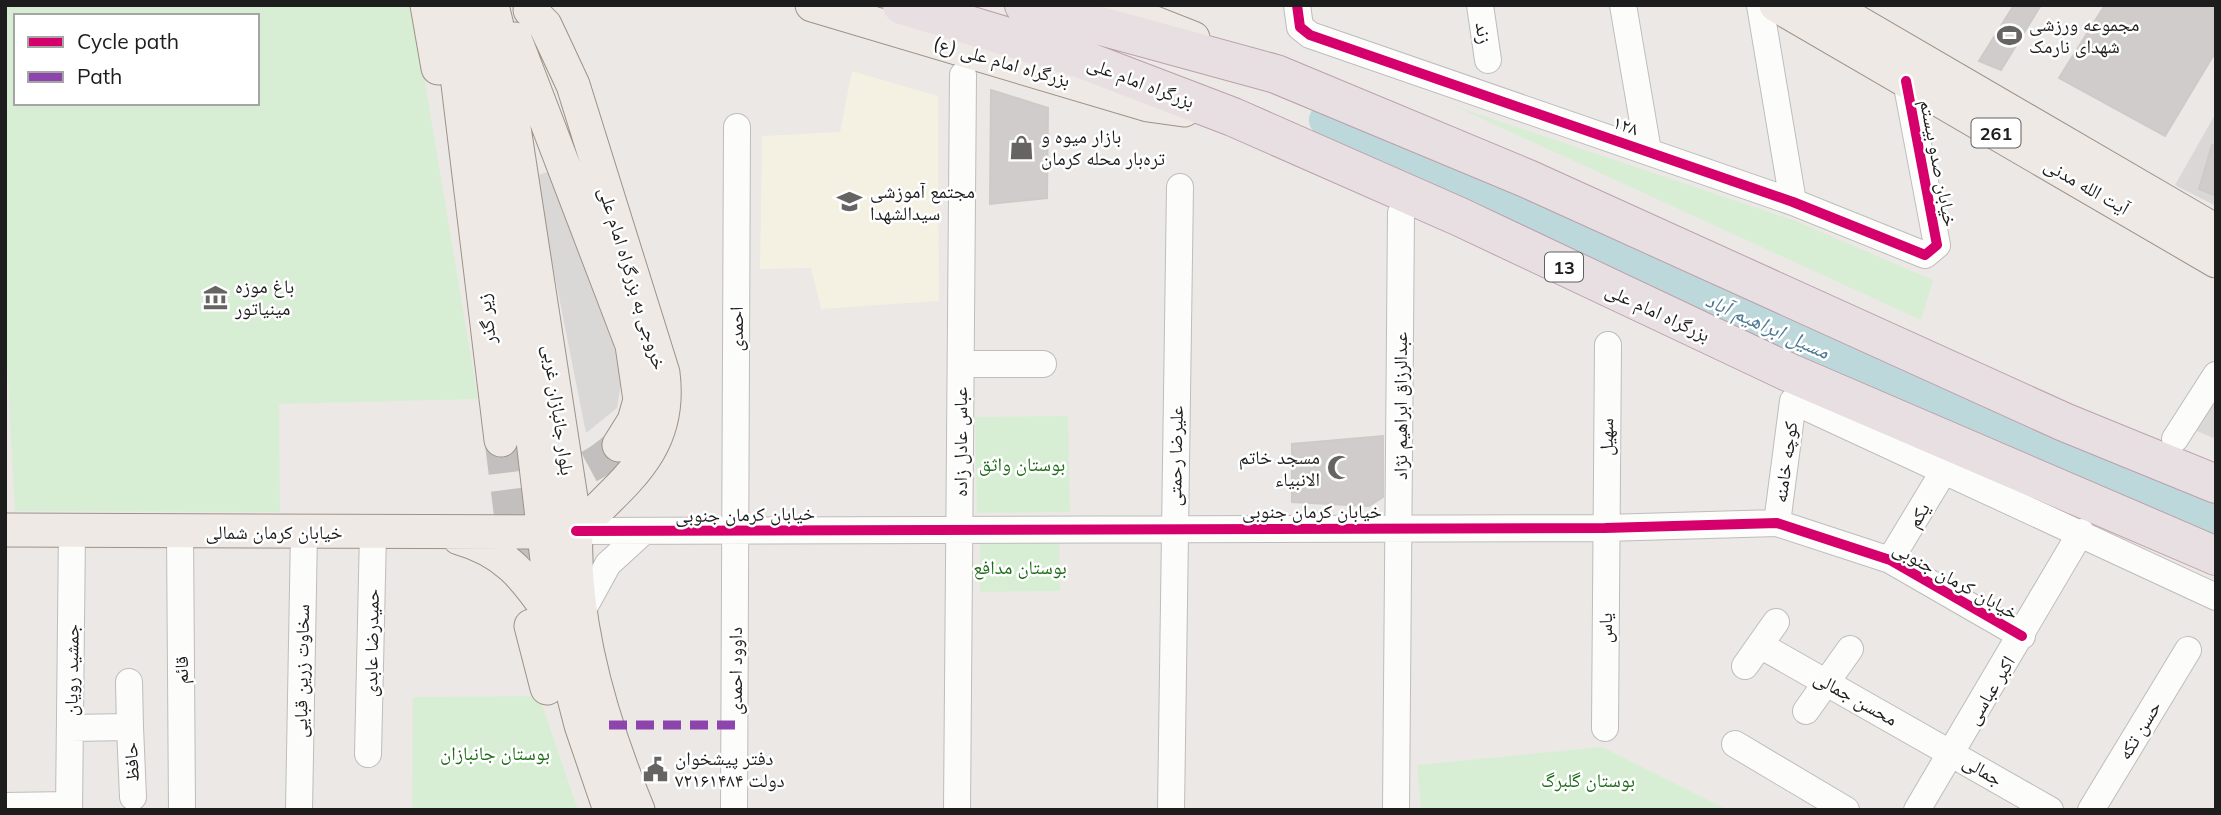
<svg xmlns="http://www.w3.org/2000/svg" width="2221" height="815" font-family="Mulish,'Noto Naskh Arabic',sans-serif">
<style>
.residential{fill:#dad8d7}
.education{fill:#f4f0e2}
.religious{fill:#d9d8d7}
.park{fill:#d8eed4;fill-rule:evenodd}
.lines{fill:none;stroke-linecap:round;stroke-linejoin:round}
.river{stroke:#bdd8da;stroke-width:32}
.building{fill:#d0cccb;stroke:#cecac7;stroke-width:2}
.major-tunnel{stroke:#c2bfbe;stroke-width:33;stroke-dasharray:33 17;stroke-linecap:butt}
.minor-casing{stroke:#bebdbc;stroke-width:28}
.major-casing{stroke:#9e9286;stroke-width:35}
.highway-casing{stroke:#bca0ac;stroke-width:40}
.minor{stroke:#fcfcfb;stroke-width:26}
.major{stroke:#eee9e5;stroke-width:33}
.highway{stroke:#e8dfe2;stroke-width:38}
.quiet{stroke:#8e44ad;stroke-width:9;stroke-dasharray:18 9;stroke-linecap:butt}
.cycleway-casing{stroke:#fff;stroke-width:15}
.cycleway{stroke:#d6006c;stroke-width:10}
.labels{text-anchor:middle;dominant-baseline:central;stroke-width:5;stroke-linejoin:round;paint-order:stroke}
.shield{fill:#fff;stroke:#616161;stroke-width:2}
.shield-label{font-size:18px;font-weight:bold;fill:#1d1d1d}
.poi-label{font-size:19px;fill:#1d1d1d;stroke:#fff;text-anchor:start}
.street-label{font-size:19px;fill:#1d1d1d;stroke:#fff}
.park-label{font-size:19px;fill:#1d6d18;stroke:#fff}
.water-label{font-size:21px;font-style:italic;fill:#4e7992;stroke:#fff}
</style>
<rect width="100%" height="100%" fill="#ebe8e6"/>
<path class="residential" d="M2216,113V206L2175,185Z
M2216,399V439L2197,431Z"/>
<path class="education" d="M852,71L938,96L939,301L821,309L811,268L760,269L762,136L840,132Z"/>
<path class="religious" d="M548,172L617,355L621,383L617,408L586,433L535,176Z"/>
<path class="park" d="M5,5H412L478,399L279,404L280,512L15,511L5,328ZM16,16H257V103H16Z
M1454,106L1793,220L1933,280L1921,320Z
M1068,416L1070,512L977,513L975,417Z
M1059,542L1060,591L980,592V543Z
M539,696L578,810H412L413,697Z
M1602,747L1728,810H1421L1417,765Z"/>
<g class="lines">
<path class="river" d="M1325,120L1790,336L2216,520"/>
</g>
<path class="building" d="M2014,5H2041L2001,70L1979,61Z
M2105,5H2216V51L2165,136L2059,78Z
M991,90L1048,108L1047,198L990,204Z
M2212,145L2216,146V196L2199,189Z
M1383,436V497L1369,506L1292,502V444Z"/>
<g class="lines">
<path class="major-tunnel" d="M501,440L516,559
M541,472C568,485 600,462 619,445"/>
<defs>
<path id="minor" d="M1297,5L1300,27L1310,35L1793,202L1925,255L1937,245L1906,81
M1480,5L1488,60
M1623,5L1648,151
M1760,5L1793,202
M961,364H1043
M2175,439L2216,375
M1777,523L1793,401L2216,597
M180,531L182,810
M576,531L1605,528L1777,523L1890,560L2022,636
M1890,560L1945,469
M580,615L608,564L642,533
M1760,645L2050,810
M1745,666L1776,622
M1806,711L1850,649
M130,727L133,797
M70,728L130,727L129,682
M1605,728L1608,345
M1735,744L1846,810
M368,754L373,532
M5,806L69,805
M69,810L72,530
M299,810L304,532
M734,810L737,127
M957,810L963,75
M1171,810L1180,187
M1396,810L1401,213
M1917,810L2081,532
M2091,810L2188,650"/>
<path id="major" d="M427,5L438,68
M464,5L480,56L525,372L554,620L581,725L610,810
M492,5L501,43L576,531C572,625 602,723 638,810
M812,5L1148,105L1184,110
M1109,5L1193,38
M1776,5L2216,261
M1828,5L2216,231
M453,8L454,51L501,440
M530,10L545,25L573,85L663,373C673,450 624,481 576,531
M515,39L632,345L640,400L634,421L619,445
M5,530L563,532
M459,538C504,551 524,575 549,612
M531,626L547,688"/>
<path id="highway" d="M902,5L1081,59L1233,117L1460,217L1788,372L2216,556
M1024,5L1276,74L1528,179L2064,422L2216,484"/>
</defs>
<use href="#minor" class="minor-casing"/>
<use href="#major" class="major-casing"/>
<use href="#highway" class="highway-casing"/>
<use href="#minor" class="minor"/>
<use href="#major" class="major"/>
<use href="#highway" class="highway"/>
<path class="quiet" d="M609,725H735"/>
<defs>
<path id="cycleway" d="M1297,5L1300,27L1310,35L1793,202L1925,255L1937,245L1906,81
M576,531L1605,528L1777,523L1890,560L2022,636"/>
</defs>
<use href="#cycleway" class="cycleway-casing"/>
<use href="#cycleway" class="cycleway"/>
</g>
<defs>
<symbol id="stadium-bare" viewBox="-9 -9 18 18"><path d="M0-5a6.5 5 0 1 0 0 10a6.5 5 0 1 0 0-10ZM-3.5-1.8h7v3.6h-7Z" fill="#656463" stroke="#fff" stroke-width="2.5" paint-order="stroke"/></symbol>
<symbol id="shop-bare" viewBox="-9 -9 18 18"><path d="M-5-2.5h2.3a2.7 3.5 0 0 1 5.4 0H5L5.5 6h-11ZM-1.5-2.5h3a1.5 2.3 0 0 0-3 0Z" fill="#656463" stroke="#fff" stroke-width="2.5" paint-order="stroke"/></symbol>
<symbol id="school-bare" viewBox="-9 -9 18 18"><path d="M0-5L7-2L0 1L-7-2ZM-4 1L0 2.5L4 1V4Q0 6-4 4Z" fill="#656463" stroke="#fff" stroke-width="2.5" paint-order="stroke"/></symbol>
<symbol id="museum-bare" viewBox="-9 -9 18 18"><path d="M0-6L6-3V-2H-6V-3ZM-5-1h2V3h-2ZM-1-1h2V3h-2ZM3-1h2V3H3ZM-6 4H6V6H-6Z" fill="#656463" stroke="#fff" stroke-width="2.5" paint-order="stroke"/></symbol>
<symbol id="mosque-bare" viewBox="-9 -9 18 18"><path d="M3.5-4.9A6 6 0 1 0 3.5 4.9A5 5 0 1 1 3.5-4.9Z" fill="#656463" stroke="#fff" stroke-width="2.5" paint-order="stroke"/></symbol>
<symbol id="civic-bare" viewBox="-9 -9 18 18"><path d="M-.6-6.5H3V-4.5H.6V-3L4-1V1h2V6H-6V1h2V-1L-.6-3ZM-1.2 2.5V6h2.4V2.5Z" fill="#656463" stroke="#fff" stroke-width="2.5" paint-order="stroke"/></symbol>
</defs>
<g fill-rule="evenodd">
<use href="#stadium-bare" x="1992" y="18" width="35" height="35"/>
<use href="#shop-bare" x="1004" y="130" width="35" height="35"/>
<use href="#school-bare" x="832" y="184" width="35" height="35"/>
<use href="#museum-bare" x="198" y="280" width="35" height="35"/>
<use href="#mosque-bare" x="1322" y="450" width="35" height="35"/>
<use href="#civic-bare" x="638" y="752" width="35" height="35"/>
</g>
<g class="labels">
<g class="shield">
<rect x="1971.5" y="118.5" width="49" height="29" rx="5"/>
<rect x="1545" y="252.5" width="38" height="29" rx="5"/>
</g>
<g class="shield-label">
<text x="1996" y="133">261</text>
<text x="1564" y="267">13</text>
</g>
<g class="poi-label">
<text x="2029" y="24">مجموعه ورزشی<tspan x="2029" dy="22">شهدای نارمک</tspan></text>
<text x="1041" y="136">بازار میوه و<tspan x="1041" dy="22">تره‌بار محله کرمان</tspan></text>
<text x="870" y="191">مجتمع آموزشی<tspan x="870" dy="22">سیدالشهدا</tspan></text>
<text x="235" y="286">باغ موزه<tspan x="235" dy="22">مینیاتور</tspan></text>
<text x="1320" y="457" text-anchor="end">مسجد خاتم<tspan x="1320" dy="22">الانبیاء</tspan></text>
<text x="675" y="758">دفتر پیشخوان<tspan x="675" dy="22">دولت ۷۲۱۶۱۴۸۴</tspan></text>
</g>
<g class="street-label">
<text transform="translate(1484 33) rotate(82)">زند</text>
<text transform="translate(1002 61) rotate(16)">بزرگراه امام علی (ع)</text>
<text transform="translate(1141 82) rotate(21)">بزرگراه امام علی</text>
<text transform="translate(1626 125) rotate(19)">۱۲۸</text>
<text transform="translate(1939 163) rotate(79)">خیابان صدو بیستم</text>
<text transform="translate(2087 186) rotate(30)">آیت الله مدنی</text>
<text transform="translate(633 278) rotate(73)">خروجی به بزرگراه امام علی</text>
<text transform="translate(1658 312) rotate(25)">بزرگراه امام علی</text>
<text transform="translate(486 319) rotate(-97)">زیر گذر</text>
<text transform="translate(736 329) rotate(-90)">احمدی</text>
<text transform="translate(1400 406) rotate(-90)">عبدالرزاق ابراهیم نژاد</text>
<text transform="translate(559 410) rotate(82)">بلوار جانبازان غربی</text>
<text transform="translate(1606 437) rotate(-89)">سهیل</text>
<text transform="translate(960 442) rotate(-90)">عباس عادل زاده</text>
<text transform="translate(1175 456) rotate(-89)">علیرضا رحمتی</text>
<text transform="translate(1785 462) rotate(-82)">کوچه خامنه</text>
<text x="1312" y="511">خیابان کرمان جنوبی</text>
<text transform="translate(745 514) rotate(-1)">خیابان کرمان جنوبی</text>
<text transform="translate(1918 515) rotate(-59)">یکم</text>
<text x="274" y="532">خیابان کرمان شمالی</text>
<text transform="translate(1956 580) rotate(29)">خیابان کرمان جنوبی</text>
<text transform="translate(1605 628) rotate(-90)">یاس</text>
<text transform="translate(371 643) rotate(-89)">حمیدرضا عابدی</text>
<text transform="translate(71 670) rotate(-89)">جمشید رویان</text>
<text transform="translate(181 670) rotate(-90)">قائم</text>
<text transform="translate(301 671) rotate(-89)">سخاوت زرین قبایی</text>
<text transform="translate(735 671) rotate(-90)">داوود احمدی</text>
<text transform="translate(1990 690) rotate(-59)">اکبر عباسی</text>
<text transform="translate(1856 698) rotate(29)">محسن جمالی</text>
<text transform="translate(2139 730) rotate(-59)">حسن تکه</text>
<text transform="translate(131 762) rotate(-93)">حافظ</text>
<text transform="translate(1983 770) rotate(31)">جمالی</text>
</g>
<g class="park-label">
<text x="1022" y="464">بوستان واثق</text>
<text x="1020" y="567">بوستان مدافع</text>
<text x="495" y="753">بوستان جانبازان</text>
<text x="1588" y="780">بوستان گلبرگ</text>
</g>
<g class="water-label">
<text transform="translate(1768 325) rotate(24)">مسیل ابراهیم آباد</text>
</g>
</g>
<rect width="2221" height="815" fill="none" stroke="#1d1d1d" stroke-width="14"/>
<rect x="14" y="14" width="245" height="91" fill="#ffffff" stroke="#a5a5a5" stroke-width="2"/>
<rect x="28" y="37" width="35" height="10" fill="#d6006c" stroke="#a5a5a5" stroke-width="2"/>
<text x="77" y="49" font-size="21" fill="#1d1d1d">Cycle path</text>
<rect x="28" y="72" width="35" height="10" fill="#8e44ad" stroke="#a5a5a5" stroke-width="2"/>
<text x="77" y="84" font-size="21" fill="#1d1d1d">Path</text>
</svg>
